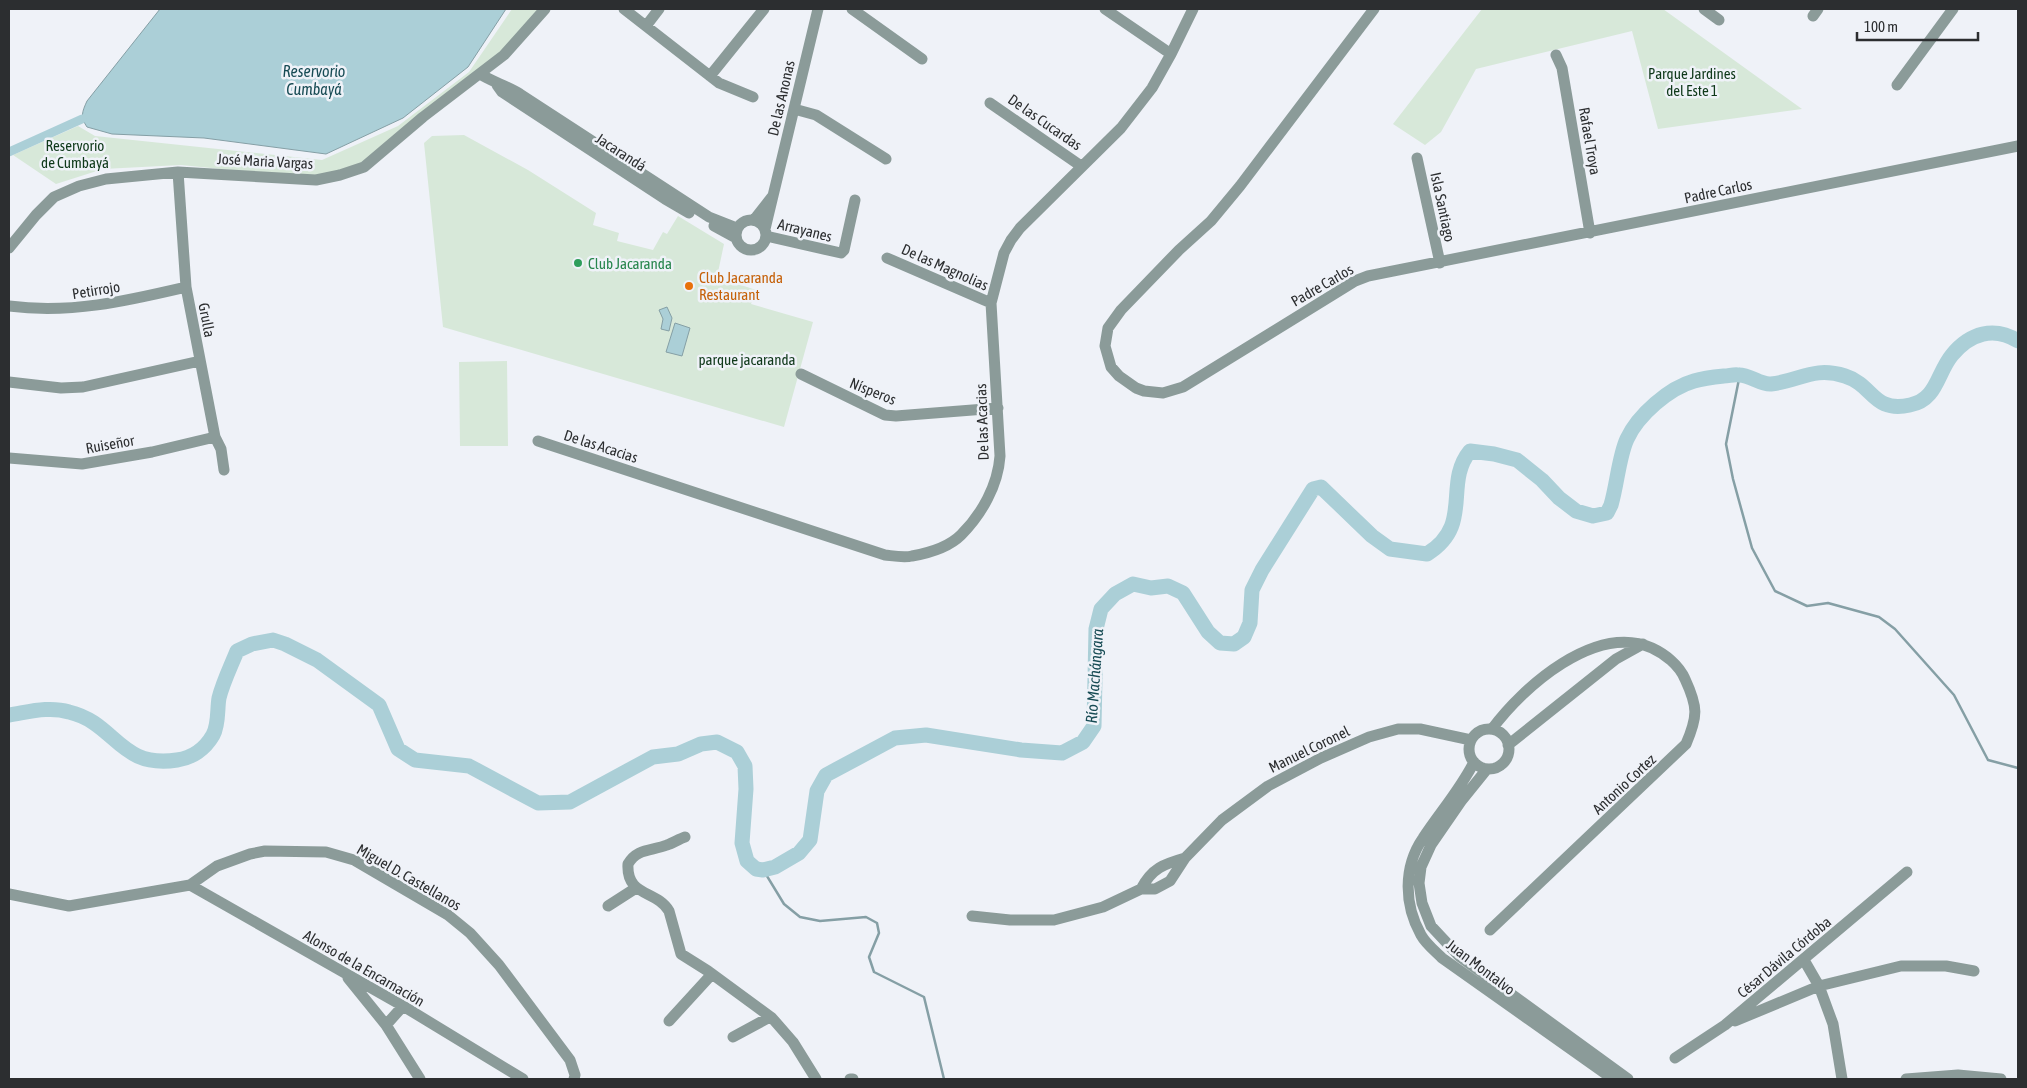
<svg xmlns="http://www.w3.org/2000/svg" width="2027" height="1088" font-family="'Asap Condensed',sans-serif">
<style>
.green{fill:#d7e8d9}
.water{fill:#abcfd7;stroke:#859fa5}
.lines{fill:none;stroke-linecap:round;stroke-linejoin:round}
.stream{stroke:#859fa5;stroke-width:2.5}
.canal{stroke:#abcfd7;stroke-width:9}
.river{stroke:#abcfd7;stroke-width:15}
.minor{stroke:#8b9b99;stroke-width:11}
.leisure-dot{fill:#2e9e5b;stroke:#eff2f8;stroke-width:2}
.food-dot{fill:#e8710a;stroke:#eff2f8;stroke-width:2}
.labels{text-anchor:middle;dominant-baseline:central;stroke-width:5;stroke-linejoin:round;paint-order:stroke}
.park-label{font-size:15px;fill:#0f391a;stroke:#eff2f8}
.street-label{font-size:15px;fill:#2c2e30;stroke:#eff2f8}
.leisure-label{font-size:15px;fill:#27864d;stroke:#eff2f8;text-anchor:start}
.food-label{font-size:15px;fill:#c56008;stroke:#eff2f8;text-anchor:start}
.water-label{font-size:16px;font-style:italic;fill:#174b54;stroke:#eff2f8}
</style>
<rect width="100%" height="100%" fill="#eff2f8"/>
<path class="green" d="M512,9H550L536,27L359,166L313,178L181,165L103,169L56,184L13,155L78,126L95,136L322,160L398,126L469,72Z
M1482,9H1663L1802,109L1658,129L1632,31L1476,69L1441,132L1425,145L1393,124Z
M464,135L528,170L596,213L593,225L619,233L617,241L653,250L663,232L667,234L678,216L724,244L717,277L756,290L751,304L813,322L784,427L443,327L424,143L432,136Z
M507,361L508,446H460L459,362Z"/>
<path class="water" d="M160,9H506L468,67L403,118L326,154L204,138L112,134L87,127C80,117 82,112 87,101Z
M667,307L672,318L669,331L661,329L663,319L659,310Z
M675,323L690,328L682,356L666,352Z"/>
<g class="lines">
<path class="stream" d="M1740,374L1726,444L1733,479L1752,548L1775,591L1807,606L1828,603L1879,617L1895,629L1954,695L1988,760L2018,768
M759,863L784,904L800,917L820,921L866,917L877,923L879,933L869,957L874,972L924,997L944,1079"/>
<path class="canal" d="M9,152L82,119"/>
<path class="river" d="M9,715C29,712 49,706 69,712C116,723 119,769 177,760C192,758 205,749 213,735C219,724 217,709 219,698C223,682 231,666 237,651L252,644L273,640L285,644L317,660L379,705L398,749L415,760L469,766L538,803L570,802L653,757L678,754L701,744L717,742L737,752L745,766L746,789L742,843L747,861L756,869L763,870L775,867L799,853L810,840L817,791L826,775L895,738L926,735L1021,750L1062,753L1083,742L1094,726L1096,629L1101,609L1115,594L1133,584L1151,588L1168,586L1183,593L1208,632L1220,643L1234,644L1244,637L1250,623L1252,590L1262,570L1313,489L1321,487L1372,536L1390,549L1427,554C1474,525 1443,484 1470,451L1494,454L1517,460L1542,480L1559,498L1576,511L1593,516L1607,513L1611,505C1617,485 1619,456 1627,439C1638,415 1669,388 1694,381C1704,378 1714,377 1724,376C1729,376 1734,374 1739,375C1750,375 1761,385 1771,384C1800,381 1813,366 1845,376C1874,385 1872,413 1910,405C1937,400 1937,373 1952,355C1970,333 1994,326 2018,341"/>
<path class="minor" d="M624,9L719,83L753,97
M852,9L922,59
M1105,9L1171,54
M1374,9L1240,186L1211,221L1179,250L1121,310L1108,328L1105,346L1111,367L1119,376L1136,388L1144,391L1163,393L1183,387L1334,294L1355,281L1368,276L2018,146
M1704,9L1719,20
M1813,16L1818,9
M646,26L659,9
M1556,55L1562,68L1590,233
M480,74C493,82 507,86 520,94L709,217L737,228
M710,76L764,9
M497,85L502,92L665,199L689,213
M1897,85L1953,9
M990,103L1081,166
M794,109L816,115L886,159
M1417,158L1440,263
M178,172L186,287L215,437L221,449L224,470
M736 235a15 15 0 1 1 30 0a15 15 0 1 1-30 0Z
M754,220L772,197
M714,226L736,238
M765,229L818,9
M766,236L841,253L844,250L855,200
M9,248L36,215L54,197L79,186L106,179L178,172L316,180L340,175L364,167L423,117L504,55L545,9
M887,258L991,303
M9,306C71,314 126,301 186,287
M801,374L885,415L896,416L998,408
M9,382L61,388L83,387L200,361
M538,441L885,555C894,556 904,558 912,556C929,553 949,547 961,535C982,514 998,485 1000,456L991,303L1004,253L1011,240L1020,228L1121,128L1152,88L1171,54L1193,9
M9,458L82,464L152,452L215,437
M1469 749a20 20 0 1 1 40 0a20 20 0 1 1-40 0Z
M1508,745L1616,659L1643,644
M1474,762C1460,790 1440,812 1423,838C1403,867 1404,905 1421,935C1426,944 1435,951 1442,958L1613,1079
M1487,769L1462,800L1431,845L1421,867L1419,883L1422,903L1431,926L1459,956L1628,1079
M685,837C679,839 673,843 667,845C652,851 637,848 628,864C626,897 657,890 669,911L681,954L708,971L772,1018L793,1042L816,1079
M190,885L403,1006L523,1079
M1141,889C1152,868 1164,864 1185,858
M9,894L69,906L190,885L217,866L250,854L265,851L326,852L354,860L448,915L470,933L499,965L570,1060L575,1075L574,1079
M608,906L636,888
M972,916L1010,920H1054L1103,907L1141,889H1155L1170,881L1185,858L1222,820L1268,786L1321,758L1369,737L1398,729H1420L1471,740
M1490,930L1686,744C1698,716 1698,707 1685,679C1679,665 1665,654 1652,648C1595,623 1523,687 1492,729
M1804,960L1819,986L1833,1024L1842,1079
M348,978L386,1025L420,1079
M669,1021L712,974
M1735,1021L1819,986L1901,966H1946L1974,971
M386,1025L403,1006
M733,1037L770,1017
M1675,1058L1725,1025L1907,872
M850,1079H853
M1906,1079L1958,1075L2001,1079"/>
</g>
<circle class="leisure-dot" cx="578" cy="263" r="5"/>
<circle class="food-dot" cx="689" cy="286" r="5"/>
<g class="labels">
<g class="park-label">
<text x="1692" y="73">Parque Jardines<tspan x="1692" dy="17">del Este 1</tspan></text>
<text x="75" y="145">Reservorio<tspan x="75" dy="17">de Cumbayá</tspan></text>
<text x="747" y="359">parque jacaranda</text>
</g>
<g class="street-label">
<text transform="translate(781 98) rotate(-77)">De las Anonas</text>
<text transform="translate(1045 122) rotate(35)">De las Cucardas</text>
<text transform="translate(1590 141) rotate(80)">Rafael Troya</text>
<text transform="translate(621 152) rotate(33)">Jacarandá</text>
<text transform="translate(265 161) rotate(3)">José Maria Vargas</text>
<text transform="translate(1718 191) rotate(-12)">Padre Carlos</text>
<text transform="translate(1443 207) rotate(78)">Isla Santiago</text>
<text transform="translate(805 230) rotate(14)">Arrayanes</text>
<text transform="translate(945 267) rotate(24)">De las Magnolias</text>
<text transform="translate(1322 285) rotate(-30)">Padre Carlos</text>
<text transform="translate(96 290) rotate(-9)">Petirrojo</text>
<text transform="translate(207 320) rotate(79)">Grulla</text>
<text transform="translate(873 391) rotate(22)">Nísperos</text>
<text transform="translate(982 422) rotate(-92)">De las Acacias</text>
<text transform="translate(110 444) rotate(-10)">Ruiseñor</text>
<text transform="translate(601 446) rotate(18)">De las Acacias</text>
<text transform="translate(1309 749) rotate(-26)">Manuel Coronel</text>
<text transform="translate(1624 784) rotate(-43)">Antonio Cortez</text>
<text transform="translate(409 877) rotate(30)">Miguel D. Castellanos</text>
<text transform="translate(1784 957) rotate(-40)">César Dávila Córdoba</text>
<text transform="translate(1481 967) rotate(37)">Juan Montalvo</text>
<text transform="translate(364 968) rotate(30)">Alonso de la Encarnación</text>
</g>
<g class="leisure-label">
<text x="588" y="263">Club Jacaranda</text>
</g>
<g class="food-label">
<text x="699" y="277">Club Jacaranda<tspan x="699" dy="17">Restaurant</tspan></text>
</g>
<g class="water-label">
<text x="314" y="71">Reservorio<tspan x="314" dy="18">Cumbayá</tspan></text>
<text transform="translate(1094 676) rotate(-86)">Río Machángara</text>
</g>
</g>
<rect width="2027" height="1088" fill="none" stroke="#2c2e30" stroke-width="20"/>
<path d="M1857 32v8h121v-8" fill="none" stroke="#2c2e30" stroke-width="2.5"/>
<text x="1864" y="32" font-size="15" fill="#2c2e30" stroke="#eff2f8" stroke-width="4" paint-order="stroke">100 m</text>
</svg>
